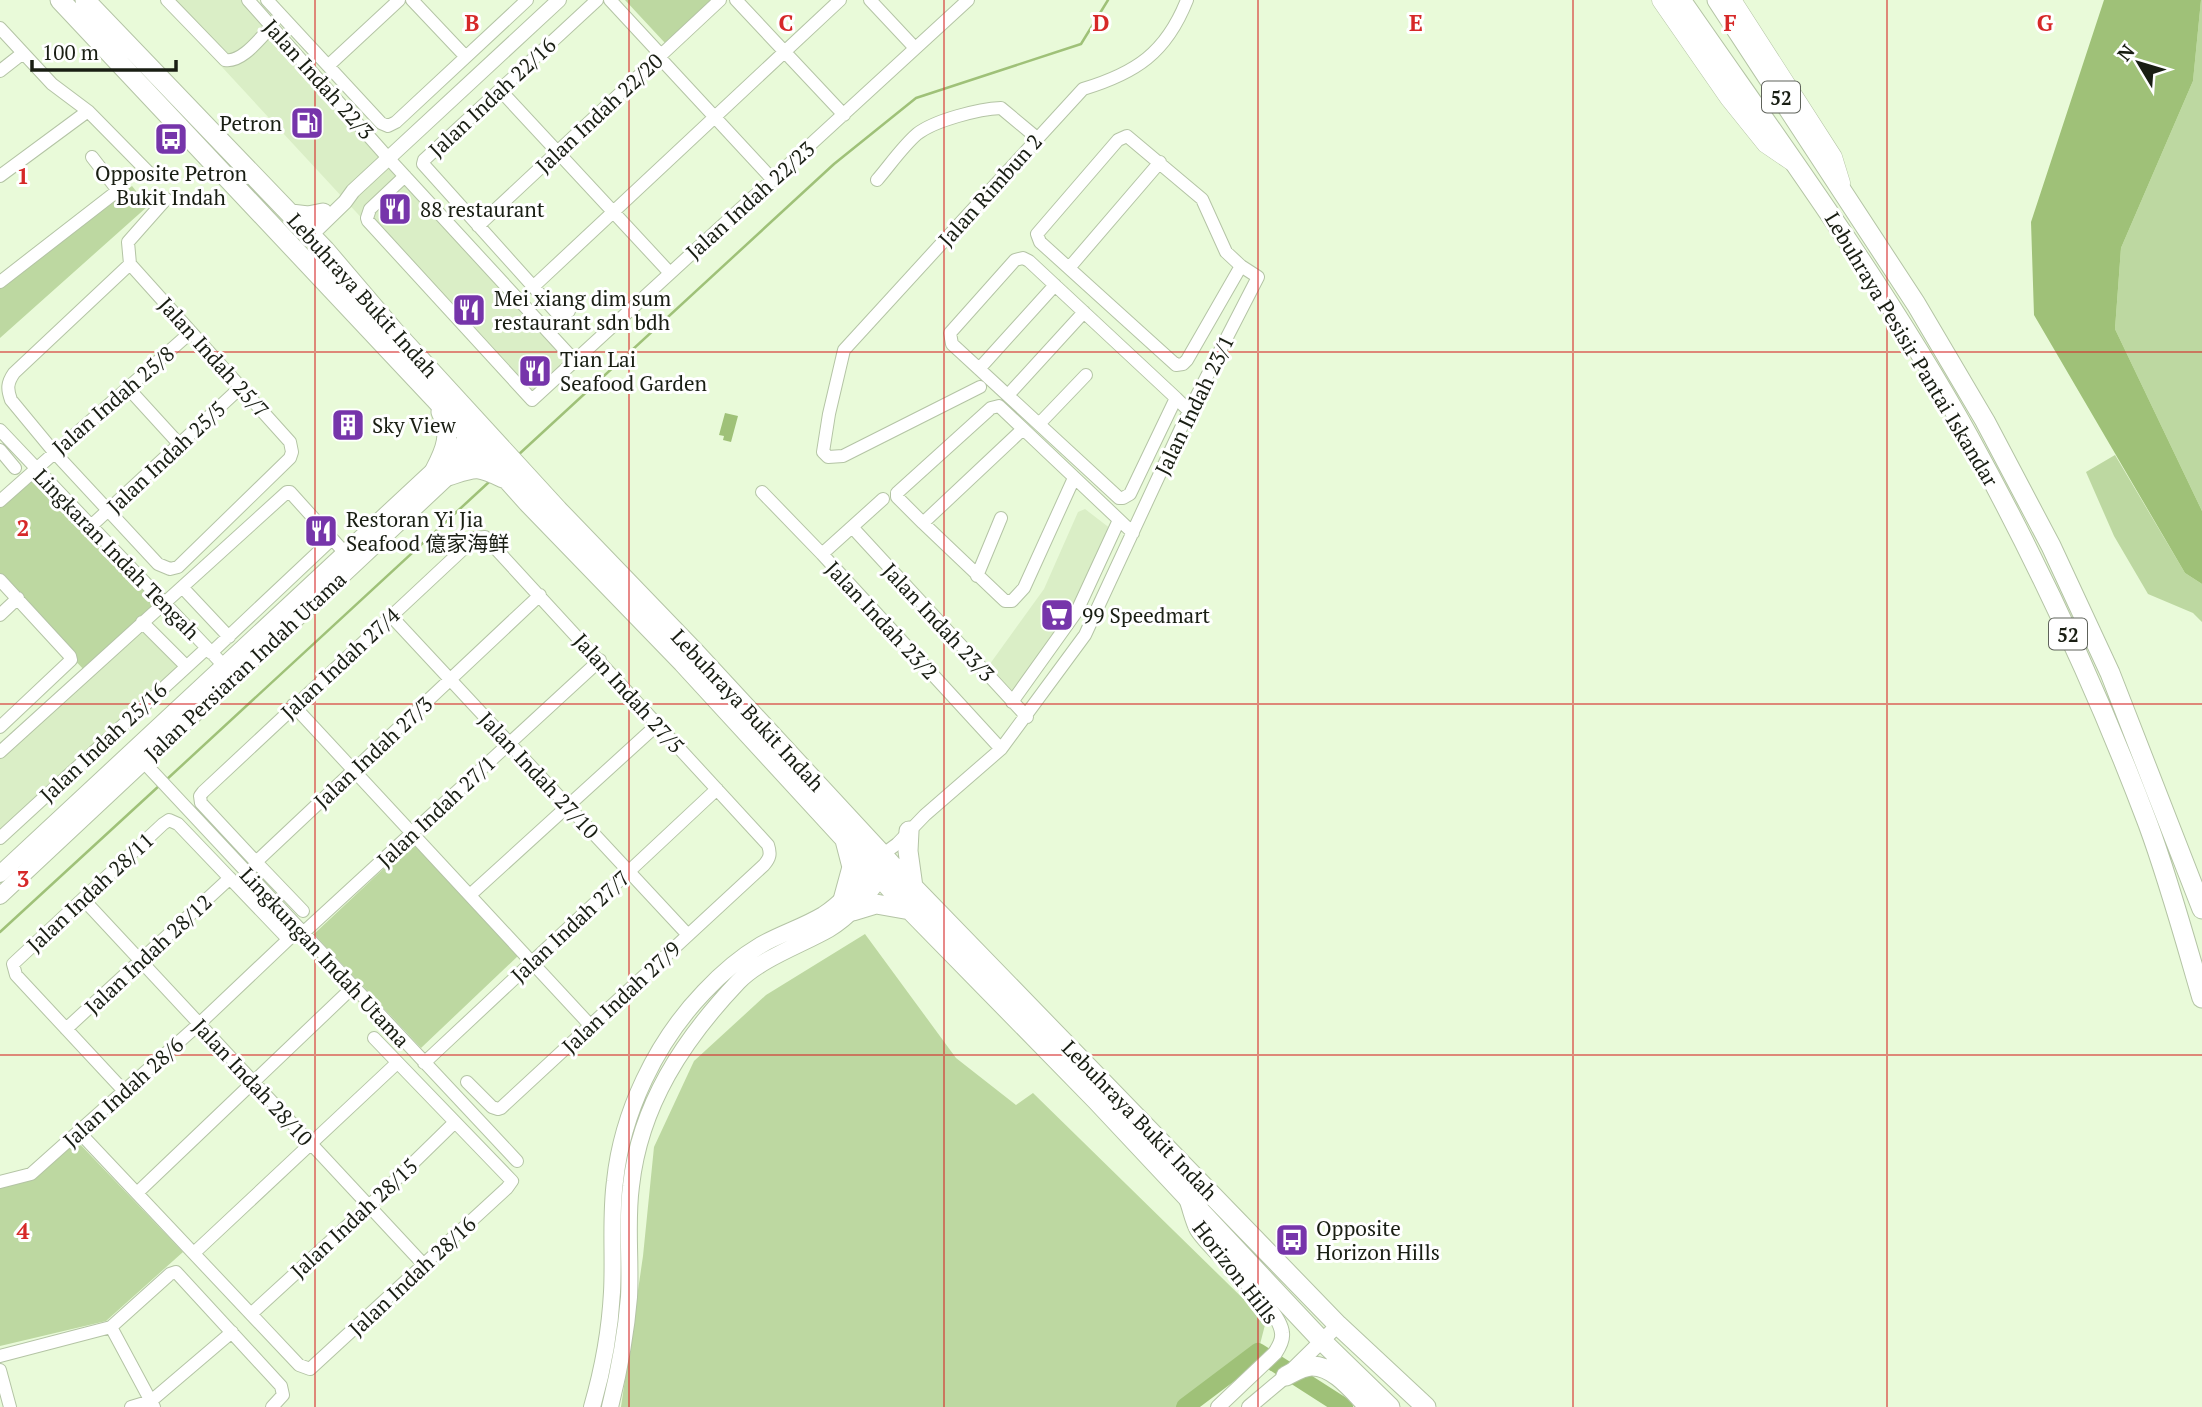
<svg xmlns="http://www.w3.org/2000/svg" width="2202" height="1407" font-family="'PT Serif','Noto Sans SC',serif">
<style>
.built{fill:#daeec6}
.green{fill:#bdd8a1}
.water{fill:#9fc178}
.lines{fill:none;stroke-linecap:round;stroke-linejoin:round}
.stream{stroke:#9fc178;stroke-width:2.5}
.river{stroke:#9fc178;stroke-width:18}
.minor-casing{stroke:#b4c4a5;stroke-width:14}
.tertiary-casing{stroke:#b4c4a5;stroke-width:16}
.secondary-casing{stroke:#b4c4a5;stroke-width:18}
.primary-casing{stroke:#b4c4a5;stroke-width:19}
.trunk-casing{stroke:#b4c4a5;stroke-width:21}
.minor{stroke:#fff;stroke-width:12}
.tertiary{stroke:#fff;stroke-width:14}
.secondary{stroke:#fff;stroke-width:16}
.primary{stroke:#fff;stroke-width:18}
.trunk{stroke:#fff;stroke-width:19}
.grid{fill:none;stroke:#d62828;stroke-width:2;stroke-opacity:0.55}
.labels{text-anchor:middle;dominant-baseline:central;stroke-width:6;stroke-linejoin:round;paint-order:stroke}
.shield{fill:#fff;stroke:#5e625a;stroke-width:2}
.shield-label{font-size:19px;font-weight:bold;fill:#191e13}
.street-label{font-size:21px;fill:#191e13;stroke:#fff}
.poi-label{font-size:21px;fill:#191e13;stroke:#fff;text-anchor:start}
.grid-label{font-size:23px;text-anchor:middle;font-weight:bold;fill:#d62828;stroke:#fff;stroke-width:6;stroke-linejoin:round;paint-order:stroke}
</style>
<rect width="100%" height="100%" fill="#e9fad9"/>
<path class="built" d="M160,0H243L570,361L529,399Z
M1085,509L1111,529L1075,608L1012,696L987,668L1044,589L1078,512Z
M141,628L181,665L0,833V757Z"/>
<path class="green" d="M625,0H711L665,43Z
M2201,0H2202V511L2115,329L2121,248L2193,81Z
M132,186L148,206L0,338V288Z
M2115,455L2185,573L2202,584V622L2193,613L2148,594L2114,536L2086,472Z
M36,468L164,603L86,672L0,581V501Z
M412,842L519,955L421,1048L314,934Z
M865,934L956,1058L1016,1105L1033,1093L1266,1321L1258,1352L1198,1407H621L643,1256L654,1147L694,1061L766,995Z
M76,1140L183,1252L106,1321L0,1346V1188Z"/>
<path class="water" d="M2104,0H2201L2193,81L2121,248L2115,329L2202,511V584L2185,573L2034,315L2031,222Z
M725,413L738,416L731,442L723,440L724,436L719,435Z"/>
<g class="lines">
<path class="stream" d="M517,456L834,164L916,98L1081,44L1108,0
M165,781L489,482
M0,932L160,785"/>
<path class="river" d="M1185,1407L1258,1352L1344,1407"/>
<defs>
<path id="minor" d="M167,0L225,60C242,63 260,38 272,26
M248,0L389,159L575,361
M267,0L381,123L388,126L396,122L527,0
M412,0L465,56
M610,0L661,55
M736,0L844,115
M870,0L915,48
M0,28L52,84L88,111L151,175
M659,57L773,180
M329,65L399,0
M0,71L23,53
M500,90L669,272
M0,176L88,111
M405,176L370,209L367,218L368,221L532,400L968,0
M877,180C890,165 902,147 917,134C935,120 979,109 1001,108L1037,138
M478,226L720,0
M130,264L290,442L292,452L290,458L178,567L170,569L158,564L54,452L11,400C7,389 7,383 14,373Z
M130,264L128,242L166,199
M1069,268L1160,162
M0,282L116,192V188L92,157
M534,286L840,0
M569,311L562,315L556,312L423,164L424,160L597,0
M979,369L1055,285
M980,387L843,456L828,457L823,452L829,414L844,350L1083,89C1136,73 1166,53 1187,0
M128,388L180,445
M1008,395L1084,312
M1176,398L1130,494L1123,498H1119L952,344L950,333L1015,260L1023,258L1029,261L1176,398L1189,411
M1039,424L1086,375
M1023,429L923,523L1005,601H1012L1024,588L1074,478
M0,430L229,671
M0,450L15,468
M762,492L822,554L1001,749
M0,501L191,332
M923,523L897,497V493L991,408L999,406L1133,533
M91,526L241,387
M852,527L1027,717
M822,554L883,499
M977,576L1001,518
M0,580L70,656L71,660L0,727
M182,587L229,637
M0,615L18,598
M391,616L688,935
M142,622L185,665
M211,653L332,539
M1012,702L1077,611L1119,520
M293,705L590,1025
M0,752L287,492H290L345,553
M137,755L517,1161
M0,838L207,648
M882,855L897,844L925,815L1001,749L1085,635L1189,411L1258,277L1241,266L1226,252L1202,199L1127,136L1118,140L1037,234L1040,242L1176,365L1183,364L1187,360L1241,266
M256,862L201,803L200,796L203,792L475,538L485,537L768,845C771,854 770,858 764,865L501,1108L498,1109L492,1107L467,1082
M470,895L658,724
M83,899L424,1265
M303,911L256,862L540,595
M303,933L600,660
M66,1029L230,878
M424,1063L717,789
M124,1091L16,975L13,964L163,824L169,820L178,824L288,939
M79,1132L299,1365L310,1369L507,1188L512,1181L374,1038
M0,1182L31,1174L199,1024L294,934
M137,1193L353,987
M194,1253L397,1063
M251,1314L369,1206L455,1122
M111,1327L154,1407
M0,1356L111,1327L170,1274L176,1272L281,1386L283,1395L272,1407
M0,1370L10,1407
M131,1407L151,1401L232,1332"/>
<path id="tertiary" d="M311,235L345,202L353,191L559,0
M1186,1199C1190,1209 1192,1221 1197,1230C1214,1257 1280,1306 1282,1333C1283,1340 1279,1347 1275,1353L1218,1407
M1249,1407L1286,1376L1338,1325"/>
<path id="secondary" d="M0,874L477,430
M0,896L486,441
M592,1407C603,1369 610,1331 612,1292C614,1255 610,1218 615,1181C622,1113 656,1042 704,992C721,974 739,958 761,945C780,934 803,927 823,915C845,901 861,879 878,859
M610,1407C619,1371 626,1334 629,1297C631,1260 626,1223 631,1186C640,1105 683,1040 738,982C760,959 801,945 829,929C854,914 870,891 888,868"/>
<path id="primary" d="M1661,0L1729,98L1766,144L1791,161
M1732,0L1833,157L1841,183"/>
<path id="trunk" d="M60,0L435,399L529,504L683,663L910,910L1096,1100L1322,1341L1390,1407
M85,0L325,250L394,331L558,510L694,651L891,864L1338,1325L1426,1407
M1681,0C1780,143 1884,284 1969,437C2037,561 2098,691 2148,824C2169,881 2185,940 2202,998
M1717,0L1916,304L1985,421L2051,546L2110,673L2202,909
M291,214L308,216L323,213
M435,470C446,449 452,434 441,412
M448,476C476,467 476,465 503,478
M909,831L908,851L913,887
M843,900L852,867L845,840
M853,911L876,904L910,910
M1286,1376C1294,1372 1303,1366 1312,1366C1335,1366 1354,1392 1369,1407"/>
</defs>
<use href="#minor" class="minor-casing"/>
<use href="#tertiary" class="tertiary-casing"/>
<use href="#secondary" class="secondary-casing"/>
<use href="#primary" class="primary-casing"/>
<use href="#trunk" class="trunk-casing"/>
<use href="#minor" class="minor"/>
<use href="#tertiary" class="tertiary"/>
<use href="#secondary" class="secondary"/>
<use href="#primary" class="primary"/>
<use href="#trunk" class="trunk"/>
</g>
<path class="grid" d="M315,0V1407M629,0V1407M944,0V1407M1258,0V1407M1573,0V1407M1887,0V1407M0,352H2202M0,704H2202M0,1055H2202"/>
<defs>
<symbol id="fuel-square" viewBox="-11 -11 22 22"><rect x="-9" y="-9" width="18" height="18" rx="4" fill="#7635aa" stroke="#fff"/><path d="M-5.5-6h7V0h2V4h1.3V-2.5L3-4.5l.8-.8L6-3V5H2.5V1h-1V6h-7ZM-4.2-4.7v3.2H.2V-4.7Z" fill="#fff"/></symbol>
<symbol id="bus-square" viewBox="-11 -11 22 22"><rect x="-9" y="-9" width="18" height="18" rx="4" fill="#7635aa" stroke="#fff"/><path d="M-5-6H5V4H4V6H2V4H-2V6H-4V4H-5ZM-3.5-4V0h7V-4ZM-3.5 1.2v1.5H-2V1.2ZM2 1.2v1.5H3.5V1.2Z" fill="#fff"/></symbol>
<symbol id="restaurant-square" viewBox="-11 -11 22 22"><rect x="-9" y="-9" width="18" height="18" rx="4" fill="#7635aa" stroke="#fff"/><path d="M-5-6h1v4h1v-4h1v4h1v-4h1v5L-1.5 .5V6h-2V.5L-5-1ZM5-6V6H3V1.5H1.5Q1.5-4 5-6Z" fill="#fff"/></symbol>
<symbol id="building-square" viewBox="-11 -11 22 22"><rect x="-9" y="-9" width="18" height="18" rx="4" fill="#7635aa" stroke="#fff"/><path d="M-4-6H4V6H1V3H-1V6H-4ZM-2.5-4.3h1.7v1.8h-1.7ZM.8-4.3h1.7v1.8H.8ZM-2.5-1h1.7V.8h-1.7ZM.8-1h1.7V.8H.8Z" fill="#fff"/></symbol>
<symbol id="supermarket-square" viewBox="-11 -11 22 22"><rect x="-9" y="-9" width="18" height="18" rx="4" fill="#7635aa" stroke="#fff"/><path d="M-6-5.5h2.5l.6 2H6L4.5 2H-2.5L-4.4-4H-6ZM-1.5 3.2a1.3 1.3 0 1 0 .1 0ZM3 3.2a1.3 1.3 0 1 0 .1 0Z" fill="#fff"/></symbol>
</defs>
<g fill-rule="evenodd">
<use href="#fuel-square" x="288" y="104" width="38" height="38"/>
<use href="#bus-square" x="152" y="120" width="38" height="38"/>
<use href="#restaurant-square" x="376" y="190" width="38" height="38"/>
<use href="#restaurant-square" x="450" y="291" width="38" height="38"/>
<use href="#restaurant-square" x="516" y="352" width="38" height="38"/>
<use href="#building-square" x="329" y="406" width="38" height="38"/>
<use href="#restaurant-square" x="302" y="512" width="38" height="38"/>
<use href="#supermarket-square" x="1038" y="596" width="38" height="38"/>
<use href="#bus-square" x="1273" y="1221" width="38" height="38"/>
</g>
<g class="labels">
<g class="shield">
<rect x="1762" y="81.5" width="38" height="31" rx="5"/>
<rect x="2049" y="618.5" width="38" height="31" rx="5"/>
</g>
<g class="shield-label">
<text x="1781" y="97">52</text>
<text x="2068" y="634">52</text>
</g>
<g class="street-label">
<text transform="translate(319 79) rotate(48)">Jalan Indah 22/3</text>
<text transform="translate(492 97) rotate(-43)">Jalan Indah 22/16</text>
<text transform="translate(599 113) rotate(-43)">Jalan Indah 22/20</text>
<text transform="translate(990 190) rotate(-48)">Jalan Rimbun 2</text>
<text transform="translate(750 200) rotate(-42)">Jalan Indah 22/23</text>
<text transform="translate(363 295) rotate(48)">Lebuhraya Bukit Indah</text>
<text transform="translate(1912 349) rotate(59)">Lebuhraya Pesisir Pantai Iskandar</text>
<text transform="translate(214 357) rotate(48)">Jalan Indah 25/7</text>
<text transform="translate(113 400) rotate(-41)">Jalan Indah 25/8</text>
<text transform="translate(1194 405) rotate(-64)">Jalan Indah 23/1</text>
<text transform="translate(166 457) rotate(-43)">Jalan Indah 25/5</text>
<text transform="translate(117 554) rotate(46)">Lingkaran Indah Tengah</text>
<text transform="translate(882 620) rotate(47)">Jalan Indah 23/2</text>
<text transform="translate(939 622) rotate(47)">Jalan Indah 23/3</text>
<text transform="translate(340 663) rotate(-43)">Jalan Indah 27/4</text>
<text transform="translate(245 666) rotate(-43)">Jalan Persiaran Indah Utama</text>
<text transform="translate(629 693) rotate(48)">Jalan Indah 27/5</text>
<text transform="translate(748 710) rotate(47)">Lebuhraya Bukit Indah</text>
<text transform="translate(103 742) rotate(-43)">Jalan Indah 25/16</text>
<text transform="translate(373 752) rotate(-43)">Jalan Indah 27/3</text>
<text transform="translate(539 775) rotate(47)">Jalan Indah 27/10</text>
<text transform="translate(436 811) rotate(-43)">Jalan Indah 27/1</text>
<text transform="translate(90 892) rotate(-43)">Jalan Indah 28/11</text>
<text transform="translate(570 926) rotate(-43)">Jalan Indah 27/7</text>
<text transform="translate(148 954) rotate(-43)">Jalan Indah 28/12</text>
<text transform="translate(325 957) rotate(47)">Lingkungan Indah Utama</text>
<text transform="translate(621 997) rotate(-43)">Jalan Indah 27/9</text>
<text transform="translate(253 1082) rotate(47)">Jalan Indah 28/10</text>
<text transform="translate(123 1092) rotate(-42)">Jalan Indah 28/6</text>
<text transform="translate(1140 1120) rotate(46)">Lebuhraya Bukit Indah</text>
<text transform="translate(354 1218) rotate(-43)">Jalan Indah 28/15</text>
<text transform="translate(1236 1272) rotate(52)">Horizon Hills</text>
<text transform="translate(412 1276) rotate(-43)">Jalan Indah 28/16</text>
</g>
<g class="poi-label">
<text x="282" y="123" text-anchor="end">Petron</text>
<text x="171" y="173" text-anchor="middle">Opposite Petron<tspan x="171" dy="24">Bukit Indah</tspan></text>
<text x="420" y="209">88 restaurant</text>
<text x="494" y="298">Mei xiang dim sum<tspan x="494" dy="24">restaurant sdn bdh</tspan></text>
<text x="560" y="359">Tian Lai<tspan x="560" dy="24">Seafood Garden</tspan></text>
<text x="372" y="425">Sky View</text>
<text x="346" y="519">Restoran Yi Jia<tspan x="346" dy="24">Seafood 億家海鲜</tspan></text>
<text x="1082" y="615">99 Speedmart</text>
<text x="1316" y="1228">Opposite<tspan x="1316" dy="24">Horizon Hills</tspan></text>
</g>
</g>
<g class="grid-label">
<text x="472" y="31">B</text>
<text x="786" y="31">C</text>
<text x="1101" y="31">D</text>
<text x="1416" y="31">E</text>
<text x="1730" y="31">F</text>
<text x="2045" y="31">G</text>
<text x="23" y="184">1</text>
<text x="23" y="536">2</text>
<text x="23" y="887">3</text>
<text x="23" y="1239">4</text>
</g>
<g transform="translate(2139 63) rotate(308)" stroke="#ffffff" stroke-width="5" paint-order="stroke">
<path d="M0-5L12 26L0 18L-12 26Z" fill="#191e13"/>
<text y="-10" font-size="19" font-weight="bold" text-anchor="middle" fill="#191e13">N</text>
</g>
<path d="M32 60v10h144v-10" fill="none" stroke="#191e13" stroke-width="3.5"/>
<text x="42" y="60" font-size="21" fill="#191e13" stroke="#ffffff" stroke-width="5" paint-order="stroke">100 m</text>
</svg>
